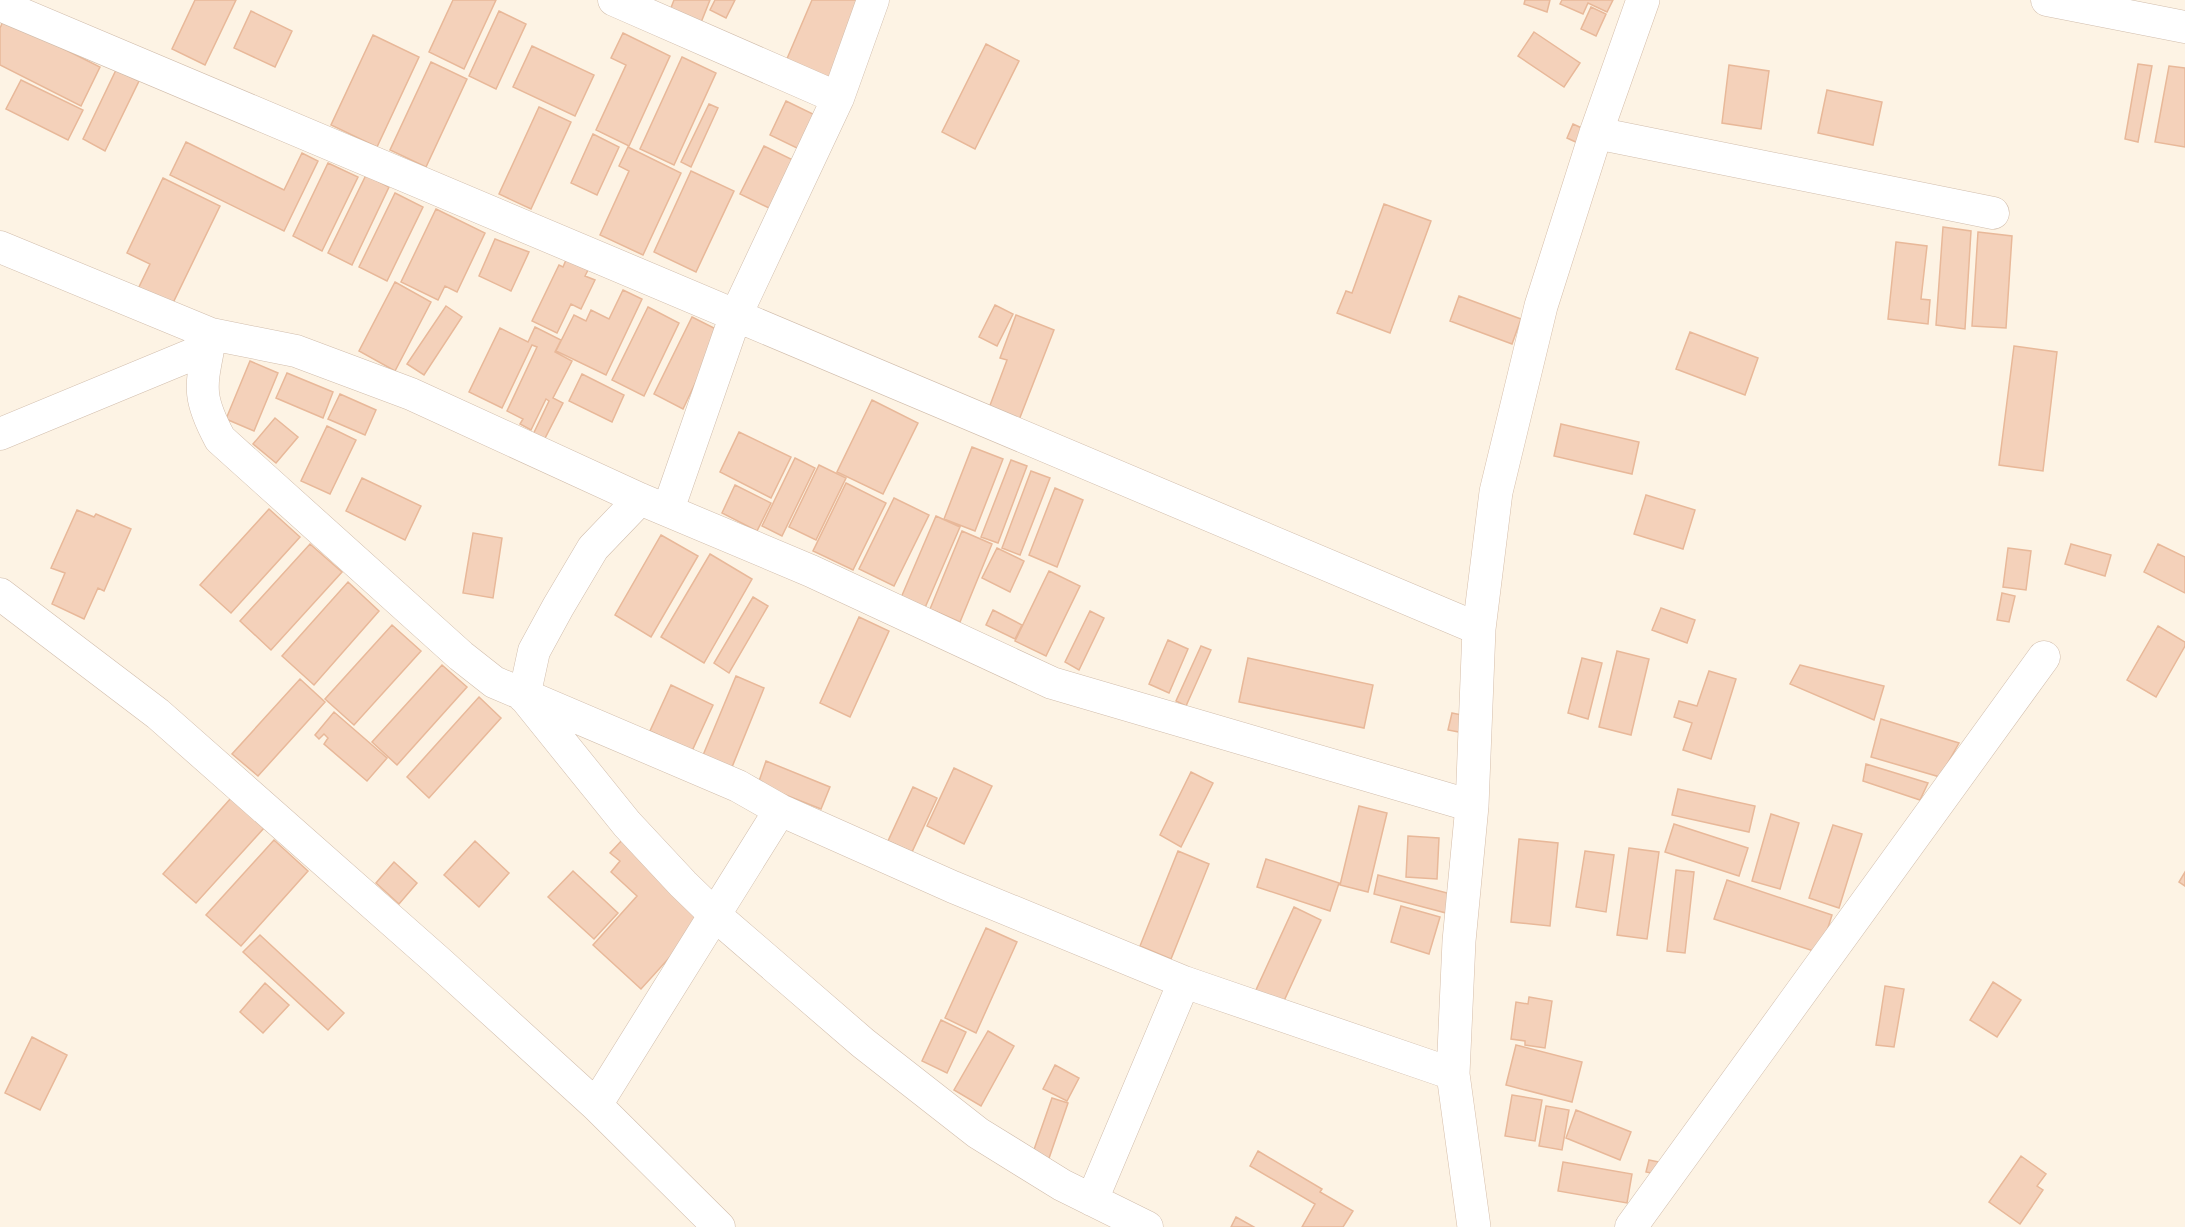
<svg xmlns="http://www.w3.org/2000/svg" width="2185" height="1227" font-family="'DejaVu Sans',sans-serif">
<style>
.building{fill:#f4d1ba;stroke:#e8b899;stroke-width:1.5}
.lines{fill:none;stroke-linecap:round;stroke-linejoin:round}
.street-casing{stroke:#d1bdac;stroke-width:33}
.secondary-casing{stroke:#d5bda9;stroke-width:34}
.street{stroke:#fff;stroke-width:32}
.secondary{stroke:#fff;stroke-width:33}
</style>
<rect width="100%" height="100%" fill="#fdf3e4"/>
<path class="building" d="M195,0H236L205,65L172,49Z
M453,0H496L464,69L429,52Z
M674,0H710L698,30L667,18Z
M715,0H735L726,18L710,10Z
M812,0H867L833,81L786,61Z
M1525,0H1550L1547,12L1524,4Z
M1562,0H1613L1607,12L1588,3L1583,14L1560,4Z
M1591,7L1606,14L1596,36L1581,29Z
M251,11L292,31L275,67L234,48Z
M499,11L526,24L496,89L469,76Z
M4,19L100,67L81,106L0,65V28Z
M1534,32L1580,63L1564,87L1518,56Z
M623,33L670,56L629,146L596,130L626,65L611,58Z
M373,35L419,57L377,147L331,125Z
M986,44L1019,61L975,149L942,132Z
M532,46L594,75L575,116L513,87Z
M682,57L716,73L674,165L640,149Z
M431,62L467,79L426,167L390,150Z
M2138,64L2152,66L2138,142L2125,139Z
M1729,65L1769,71L1761,129L1722,123Z
M2169,66L2185,68V147L2155,142Z
M116,70L139,81L105,151L83,139Z
M21,80L83,110L68,140L6,109Z
M1827,90L1882,102L1873,145L1818,133Z
M786,101L815,115L799,149L770,135Z
M709,104L718,108L691,167L681,162Z
M539,107L571,122L531,209L499,194Z
M1573,124L1586,130L1580,144L1567,138Z
M593,134L619,147L597,195L571,183Z
M186,142L284,190L302,153L318,161L284,231L170,175Z
M764,146L793,160L769,208L740,194Z
M628,147L681,173L643,255L600,235L629,171L619,166Z
M328,163L358,177L322,251L293,236Z
M691,171L734,191L696,272L654,252Z
M366,175L389,187L352,265L328,253Z
M163,178L220,206L172,305L138,289L150,264L127,253Z
M395,193L423,207L387,281L359,267Z
M1384,204L1431,221L1390,333L1337,313L1346,291L1352,293Z
M436,209L485,233L457,292L445,286L438,300L401,282Z
M1943,227L1971,231L1965,329L1936,325Z
M1978,232L2012,236L2006,328L1972,326Z
M495,239L529,252L511,291L479,276Z
M1896,242L1927,246L1921,299L1930,300L1928,324L1888,319Z
M566,260L588,270L585,276L595,280L581,309L571,304L557,333L532,321L559,265L563,267Z
M395,282L431,302L395,371L359,351Z
M623,290L642,299L606,375L556,351L574,315L586,321L591,310L609,319Z
M1459,296L1521,319L1512,344L1450,321Z
M995,305L1013,314L997,346L979,337Z
M446,306L462,317L424,375L407,364Z
M648,307L679,323L644,396L612,380Z
M1016,315L1054,330L1019,420L989,408L1007,360L1000,358Z
M692,317L720,331L683,409L654,394Z
M535,327L561,340L555,352L572,361L553,398L563,403L540,448L529,443L549,401L546,399L531,430L520,424L523,419L507,411L537,347L532,345L502,408L469,392L500,328L528,342Z
M1690,332L1758,358L1745,395L1676,369Z
M2014,346L2057,352L2043,471L1999,465Z
M250,361L278,373L254,431L226,419Z
M287,373L333,392L323,418L276,398Z
M582,374L624,395L612,422L569,401Z
M340,394L376,410L365,435L328,419Z
M872,400L918,423L883,494L837,472Z
M275,418L298,437L276,463L253,444Z
M1561,424L1639,442L1632,474L1554,456Z
M327,426L356,440L330,494L301,481Z
M739,432L791,457L771,498L720,472Z
M972,447L1003,459L975,531L944,519Z
M795,458L815,468L782,536L762,526Z
M1011,460L1027,466L998,543L981,537Z
M819,465L846,478L816,540L789,527Z
M1031,471L1050,478L1020,555L1002,548Z
M362,478L421,506L405,540L346,511Z
M846,483L886,503L853,570L813,551Z
M735,485L771,503L757,531L722,513Z
M1055,488L1083,500L1057,567L1029,555Z
M1646,495L1695,510L1683,549L1634,534Z
M894,498L929,515L894,586L859,569Z
M269,509L300,537L231,613L200,585Z
M77,510L94,517L96,514L131,529L104,591L98,588L84,619L52,604L65,573L51,568Z
M936,516L960,527L924,610L900,600Z
M962,531L992,544L960,622L930,609Z
M473,533L502,538L493,598L463,593Z
M661,535L698,556L651,637L615,615Z
M310,544L342,572L271,650L240,621Z
M2071,544L2111,555L2105,576L2065,564Z
M2158,544L2185,557V593L2144,572Z
M997,548L1024,561L1010,592L982,578Z
M2008,548L2031,551L2026,590L2003,587Z
M710,554L752,579L704,663L661,637Z
M1049,571L1080,586L1046,656L1015,641Z
M348,582L379,611L314,685L282,656Z
M2002,593L2015,596L2009,622L1997,620Z
M753,597L768,606L729,673L714,663Z
M1661,608L1695,620L1687,643L1652,630Z
M993,610L1022,625L1015,639L986,625Z
M1090,611L1104,618L1079,670L1065,662Z
M859,617L889,631L850,717L820,703Z
M392,625L421,651L354,725L325,699Z
M2158,626L2185,642V646L2156,697L2127,680Z
M1168,640L1188,649L1169,693L1149,684Z
M1201,646L1211,650L1186,706L1176,701Z
M1617,651L1649,659L1631,735L1599,727Z
M1248,658L1373,685L1364,728L1239,702Z
M1582,658L1602,663L1588,719L1568,713Z
M442,665L467,687L397,765L372,742Z
M1800,665L1884,686L1874,720L1790,684Z
M1709,671L1736,679L1711,759L1683,750L1692,723L1674,717L1679,701L1697,706Z
M736,676L764,688L730,772L701,760Z
M300,679L325,702L258,776L232,754Z
M671,685L713,705L692,751L650,731Z
M479,697L501,718L429,798L407,777Z
M334,712L387,758L367,781L324,744L328,738L324,734L319,739L315,735Z
M1452,713L1467,716L1464,733L1448,730Z
M1881,719L1959,743L1940,777L1871,757Z
M766,761L830,787L821,809L758,784Z
M1866,764L1928,783L1920,800L1863,781Z
M954,768L992,786L964,844L927,826Z
M1191,772L1213,783L1181,847L1160,835Z
M913,787L937,798L912,852L888,841Z
M1678,789L1755,806L1749,832L1672,815Z
M231,798L264,828L196,903L163,874Z
M1359,806L1387,813L1368,892L1340,885Z
M1771,814L1799,823L1780,889L1752,881Z
M1674,824L1748,848L1739,876L1665,852Z
M1833,825L1862,834L1839,908L1809,898Z
M1408,836L1439,838L1437,879L1406,877Z
M624,838L708,915L641,989L593,945L637,896L611,872L620,861L610,853Z
M1519,839L1558,843L1550,926L1511,922Z
M274,840L308,871L241,946L206,915Z
M475,841L509,873L479,907L444,875Z
M1629,848L1659,852L1647,939L1617,935Z
M1178,851L1209,864L1171,959L1140,946Z
M1585,851L1614,855L1606,912L1576,907Z
M1266,859L1339,883L1330,911L1257,887Z
M394,862L417,883L399,904L376,883Z
M1676,870L1694,872L1685,953L1667,951Z
M573,871L618,913L594,939L548,897Z
M2185,872V886L2179,882Z
M1378,875L1451,894L1446,913L1374,894Z
M1727,880L1832,915L1820,953L1714,919Z
M1401,906L1440,917L1429,954L1391,942Z
M1294,907L1321,920L1283,1003L1256,990Z
M986,928L1017,942L976,1033L945,1018Z
M260,935L344,1013L328,1030L243,952Z
M1993,982L2021,1000L1997,1037L1970,1020Z
M265,983L289,1005L263,1033L240,1012Z
M1885,986L1904,989L1894,1047L1876,1045Z
M1529,997L1552,1001L1545,1048L1525,1045V1041L1511,1039L1516,1002L1528,1004Z
M941,1020L966,1032L947,1073L922,1061Z
M988,1031L1014,1046L981,1106L954,1090Z
M32,1037L67,1055L40,1110L5,1093Z
M1516,1045L1582,1062L1572,1102L1506,1085Z
M1055,1065L1079,1078L1067,1101L1043,1089Z
M1512,1095L1542,1100L1535,1141L1505,1136Z
M1052,1098L1068,1103L1046,1167L1030,1161Z
M1546,1106L1569,1110L1562,1150L1539,1146Z
M1576,1110L1631,1132L1620,1160L1566,1138Z
M1258,1151L1322,1189L1320,1192L1353,1211L1343,1227H1302L1315,1204L1250,1166Z
M2021,1156L2046,1174L2037,1186L2043,1190L2020,1224L1989,1202Z
M1649,1160L1664,1163L1661,1175L1646,1172Z
M1563,1162L1632,1174L1627,1203L1558,1191Z
M1236,1217L1254,1227H1231Z"/>
<g class="lines">
<defs>
<path id="street" d="M614,0L838,98
M2047,0L2185,27
M0,5L1479,629
M1596,133L1993,213
M0,247L211,334L296,351L411,394L640,499L811,571L1052,683L1472,806
M211,334C202,384 195,393 220,439L461,656L494,682L738,786L780,810L953,887L1184,982L1453,1074
M0,434L208,348
M668,510L735,317L838,98L873,0
M0,594L158,714L440,963L596,1105L719,1227
M524,697L534,651L558,607L593,548L640,499
M527,700L627,824L683,884L716,916L863,1043L978,1133L1062,1185L1147,1227
M596,1105L780,810
M1092,1200L1184,982
M1631,1227L2044,657"/>
<path id="secondary" d="M1474,1227L1453,1074L1459,941L1472,806L1479,629L1496,492L1541,306L1596,133L1643,0"/>
</defs>
<use href="#street" class="street-casing"/>
<use href="#secondary" class="secondary-casing"/>
<use href="#street" class="street"/>
<use href="#secondary" class="secondary"/>
</g>
</svg>
